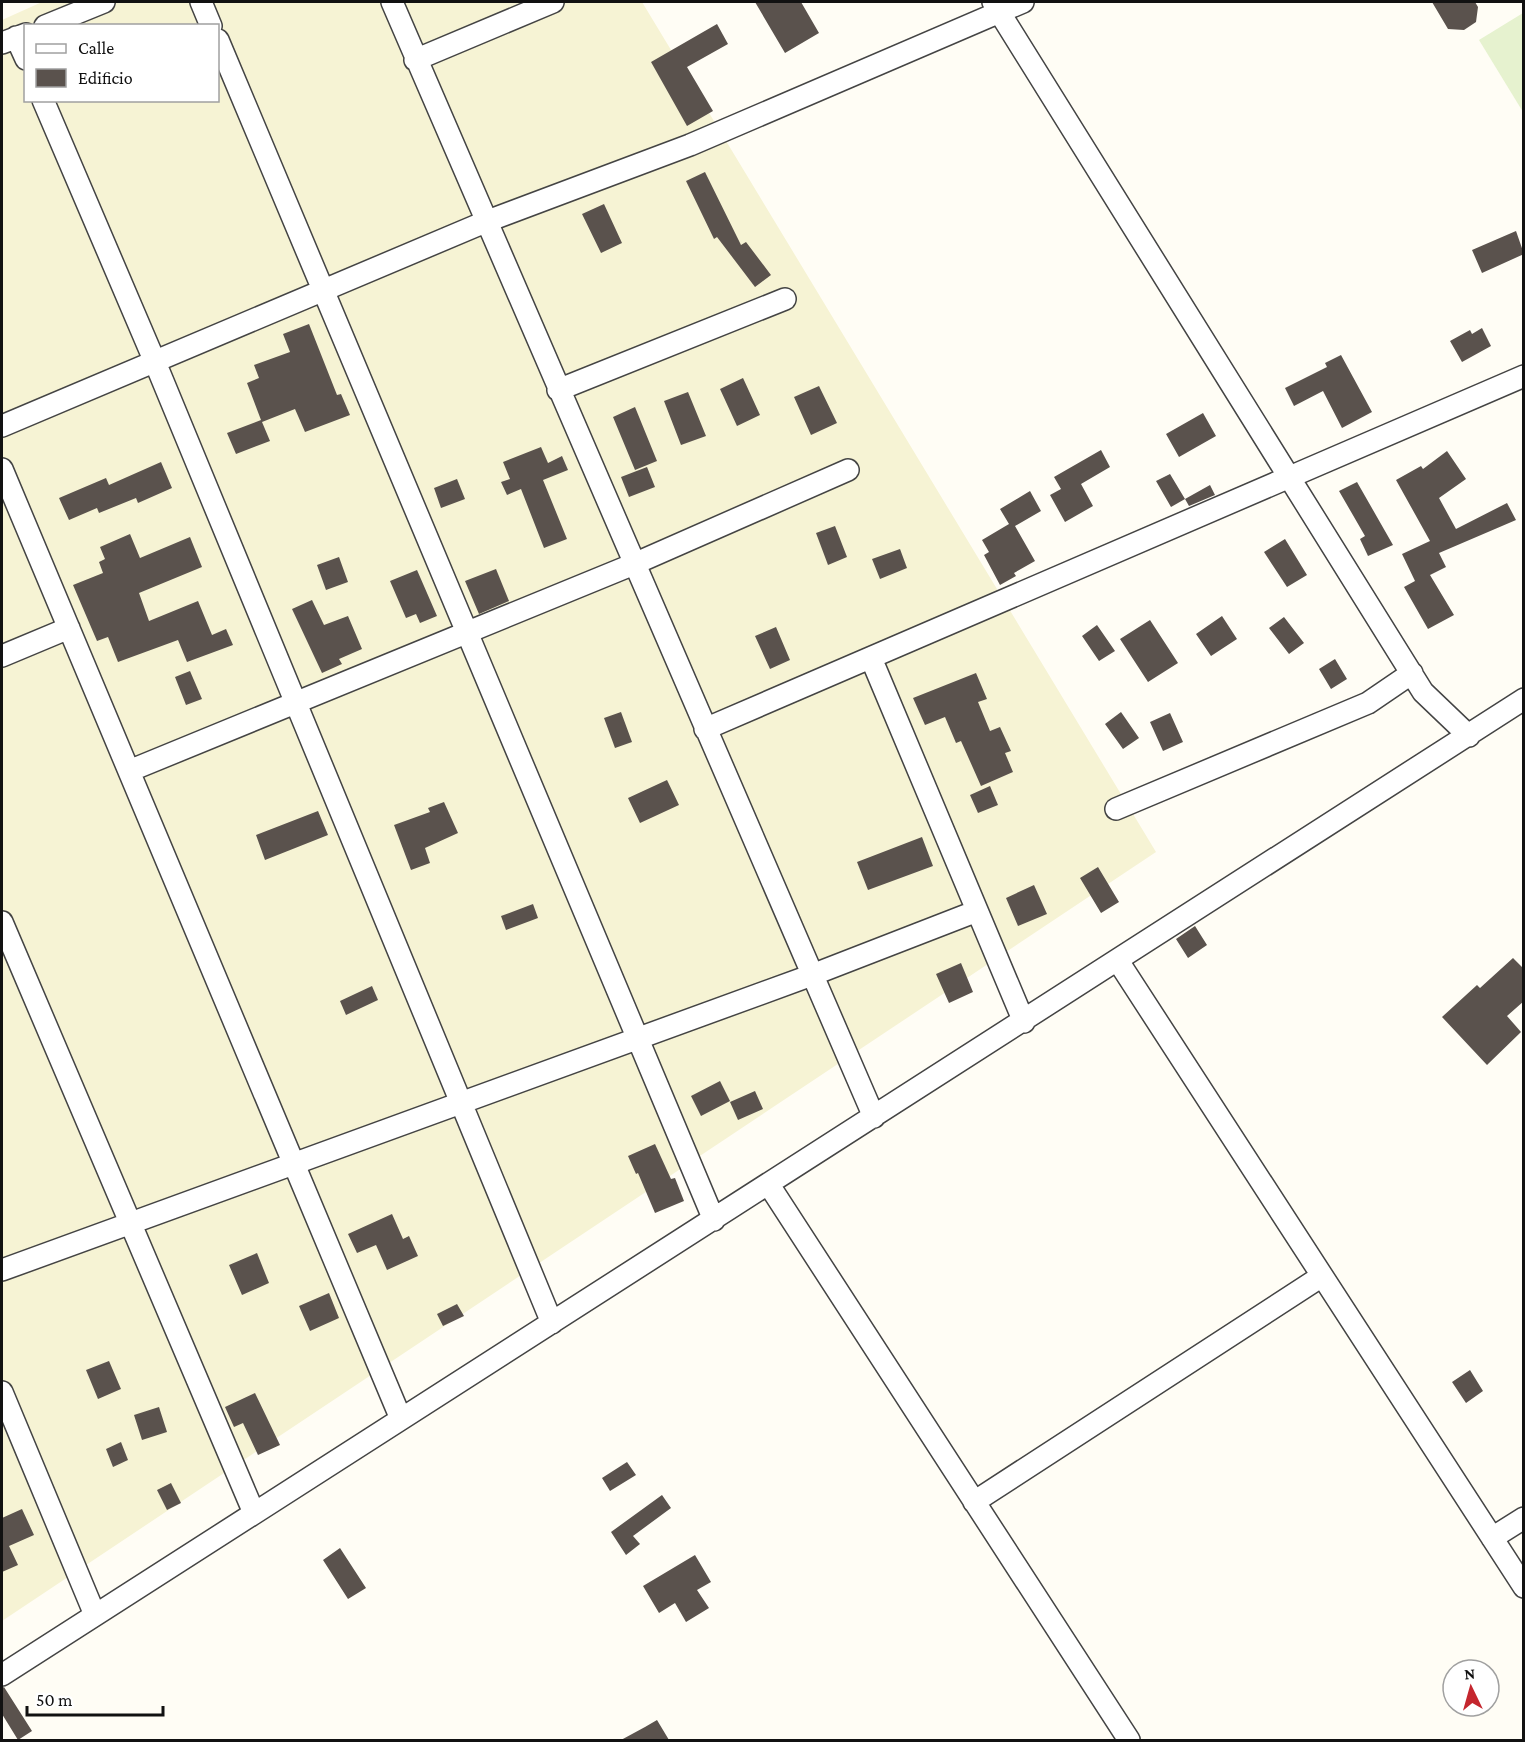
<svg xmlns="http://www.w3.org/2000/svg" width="1525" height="1742" font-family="'Crimson Pro',serif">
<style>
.farmland{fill:#f6f3d4;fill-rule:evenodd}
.pitch{fill:#e6f2cf}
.building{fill:#5a524d}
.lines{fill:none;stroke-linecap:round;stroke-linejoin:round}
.street-casing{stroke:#444;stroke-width:24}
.street{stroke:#fff;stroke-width:21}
</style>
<rect width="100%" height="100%" fill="#fffdf5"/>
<path class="farmland" d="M42,2H642L1156,852L2,1621V20ZM26,26H218V100H26Z"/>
<path class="pitch" d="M1523,13V112L1479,40Z"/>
<path class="building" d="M755,2H801L819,33L785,53Z
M1432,2H1475L1478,7L1476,22L1464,30L1448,29Z
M717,24L728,44L687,67L713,111L687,126L651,62Z
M705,172L741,245L746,242L771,275L755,287L717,237L714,239L686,181Z
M604,204L622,243L601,253L582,214Z
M1516,231L1524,254L1482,273L1472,250Z
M309,324L337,395L341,394L350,415L305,432L295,409L262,422L270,441L236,454L227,433L261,420L247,383L259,378L254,365L290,352L283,334Z
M1482,328L1491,346L1462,362L1450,341L1470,330L1472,334Z
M1341,355L1372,412L1342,428L1323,391L1294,406L1285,388L1327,367L1325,363Z
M743,378L760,415L737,426L720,389Z
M819,386L837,423L811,435L794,397Z
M688,392L706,436L681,445L664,401Z
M635,407L657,461L635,470L613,417Z
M1203,413L1216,436L1179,457L1166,434Z
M541,447L548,463L562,456L568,470L543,480L567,539L544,548L521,489L507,495L501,482L510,479L503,462Z
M1101,450L1110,467L1081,484L1093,506L1065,522L1050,495L1061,489L1054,477Z
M1447,451L1466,479L1439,498L1456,529L1507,503L1516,520L1439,553L1446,567L1430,575L1454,615L1428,629L1404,587L1415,581L1402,554L1430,541L1396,480L1421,466L1423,469Z
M161,462L172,488L138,503L136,498L99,513L97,508L69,520L59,498L106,478L109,485Z
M647,467L655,487L629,497L621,477Z
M1170,474L1185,499L1171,507L1156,481Z
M457,479L465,499L441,508L434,488Z
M1357,482L1393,545L1368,556L1360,539L1365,536L1339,491Z
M1210,485L1215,495L1189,506L1185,499Z
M1030,491L1041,511L1015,526L1035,561L1014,573L1016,576L1000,585L984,555L989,552L982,540L1009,524L1000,509Z
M835,526L847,557L828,565L816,533Z
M130,534L140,558L190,537L202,567L139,593L149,621L198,601L212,635L226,629L233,645L187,662L178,640L118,662L108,637L97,641L73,585L103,573L99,562L105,559L100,547Z
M1285,539L1307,575L1287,587L1264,552Z
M900,549L907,568L880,579L872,559Z
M339,557L348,582L326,590L317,565Z
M496,569L509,601L479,614L465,581Z
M417,570L437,616L420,623L416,614L406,618L390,581Z
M312,600L324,625L348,616L362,649L339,659L342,664L322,673L292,609Z
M1222,616L1237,639L1211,656L1196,634Z
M1284,617L1304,643L1289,654L1269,628Z
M1150,620L1178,663L1148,682L1120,639Z
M1097,625L1115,651L1099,661L1082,636Z
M776,627L790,660L770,669L755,636Z
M1335,659L1347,679L1331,689L1319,669Z
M190,671L202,699L186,705L175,677Z
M976,673L987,699L978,702L990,731L1000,727L1011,751L1005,753L1013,772L981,786L961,741L956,743L945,717L925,725L913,698Z
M621,712L632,742L615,748L604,718Z
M1121,712L1139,738L1123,749L1105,724Z
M1170,713L1183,742L1163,751L1150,722Z
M667,780L679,805L640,823L628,798Z
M990,786L998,805L978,813L970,795Z
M444,802L458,833L425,848L430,863L411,870L394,825L430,812L428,808Z
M318,811L328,835L265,860L256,835Z
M922,837L933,866L868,890L857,862Z
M1098,867L1119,902L1101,913L1080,878Z
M1034,885L1047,914L1018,926L1006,898Z
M533,904L538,918L506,930L501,916Z
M1195,926L1207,945L1188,958L1176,939Z
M1513,958L1524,969V1001L1507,1016L1521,1032L1487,1065L1442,1017L1477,985L1480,988Z
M961,963L973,992L949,1003L936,974Z
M372,986L378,1000L346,1015L340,1001Z
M720,1081L730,1101L701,1116L691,1096Z
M755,1091L763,1109L738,1120L730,1102Z
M655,1144L671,1179L675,1178L684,1201L655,1213L638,1173L636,1174L628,1156Z
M392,1214L403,1239L409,1236L418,1256L387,1270L376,1245L357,1253L348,1234Z
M257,1253L269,1283L242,1295L229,1265Z
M329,1293L339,1318L310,1331L299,1306Z
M457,1304L464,1316L443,1326L437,1314Z
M109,1361L121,1389L98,1399L86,1370Z
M1470,1370L1483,1391L1466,1403L1452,1382Z
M255,1393L280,1445L258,1455L243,1423L234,1427L225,1407Z
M159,1407L167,1432L142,1440L134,1415Z
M121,1442L128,1460L113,1467L106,1449Z
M627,1462L636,1475L610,1491L602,1478Z
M171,1483L181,1503L167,1510L157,1490Z
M662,1495L671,1508L633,1536L640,1544L626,1555L611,1532Z
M22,1509L34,1535L9,1546L18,1565L2,1572V1518Z
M340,1548L366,1588L348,1599L323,1560Z
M695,1555L711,1582L697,1590L709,1608L686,1622L675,1603L659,1613L643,1586Z
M4,1687L32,1731L18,1740L2,1714V1688Z
M657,1720L669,1740H621L645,1727Z"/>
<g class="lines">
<defs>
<path id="street" d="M201,2L211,26
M392,2L874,1117
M993,2L1423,692L1469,736
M45,26L104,2
M16,37L26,59
M218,40L714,1220
M2,43L26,34
M415,60L553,2
M43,100L155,362L552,1323
M558,390L785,299
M2,426L485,222L690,145L1023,2
M2,469L401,1419
M2,656L69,628
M871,658L1024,1022
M705,729L1524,376
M129,771L634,564L848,470
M1116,809L1368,703L1412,673
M2,922L254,1513
M1118,961L1524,1587
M769,1185L1129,1740
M2,1270L812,975L977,911
M2,1392L95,1615
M974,1502L1322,1276
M1492,1538L1524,1518
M2,1675L1524,699"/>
</defs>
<use href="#street" class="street-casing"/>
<use href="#street" class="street"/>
</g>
<rect width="1525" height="1742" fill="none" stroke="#111111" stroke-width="6"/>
<rect x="24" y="24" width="195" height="78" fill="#ffffff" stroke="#a0a0a0" stroke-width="1.5"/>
<rect x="36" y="44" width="30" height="9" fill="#ffffff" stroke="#a0a0a0" stroke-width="1.5"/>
<text x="78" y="54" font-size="18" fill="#111111">Calle</text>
<rect x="36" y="69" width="30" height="18" fill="#5a524d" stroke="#a0a0a0" stroke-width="1.5"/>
<text x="78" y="84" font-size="18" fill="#111111">Edificio</text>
<g transform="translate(1471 1688) rotate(355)"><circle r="28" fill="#ffffff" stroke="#a0a0a0" stroke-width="1.5"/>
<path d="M0-4.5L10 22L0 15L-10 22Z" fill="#c4262e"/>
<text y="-9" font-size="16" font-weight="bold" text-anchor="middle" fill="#111111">N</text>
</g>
<path d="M27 1706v9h136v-9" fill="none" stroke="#111111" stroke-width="3"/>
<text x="36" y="1706" font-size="18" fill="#111111" stroke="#ffffff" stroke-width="4.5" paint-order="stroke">50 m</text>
</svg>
